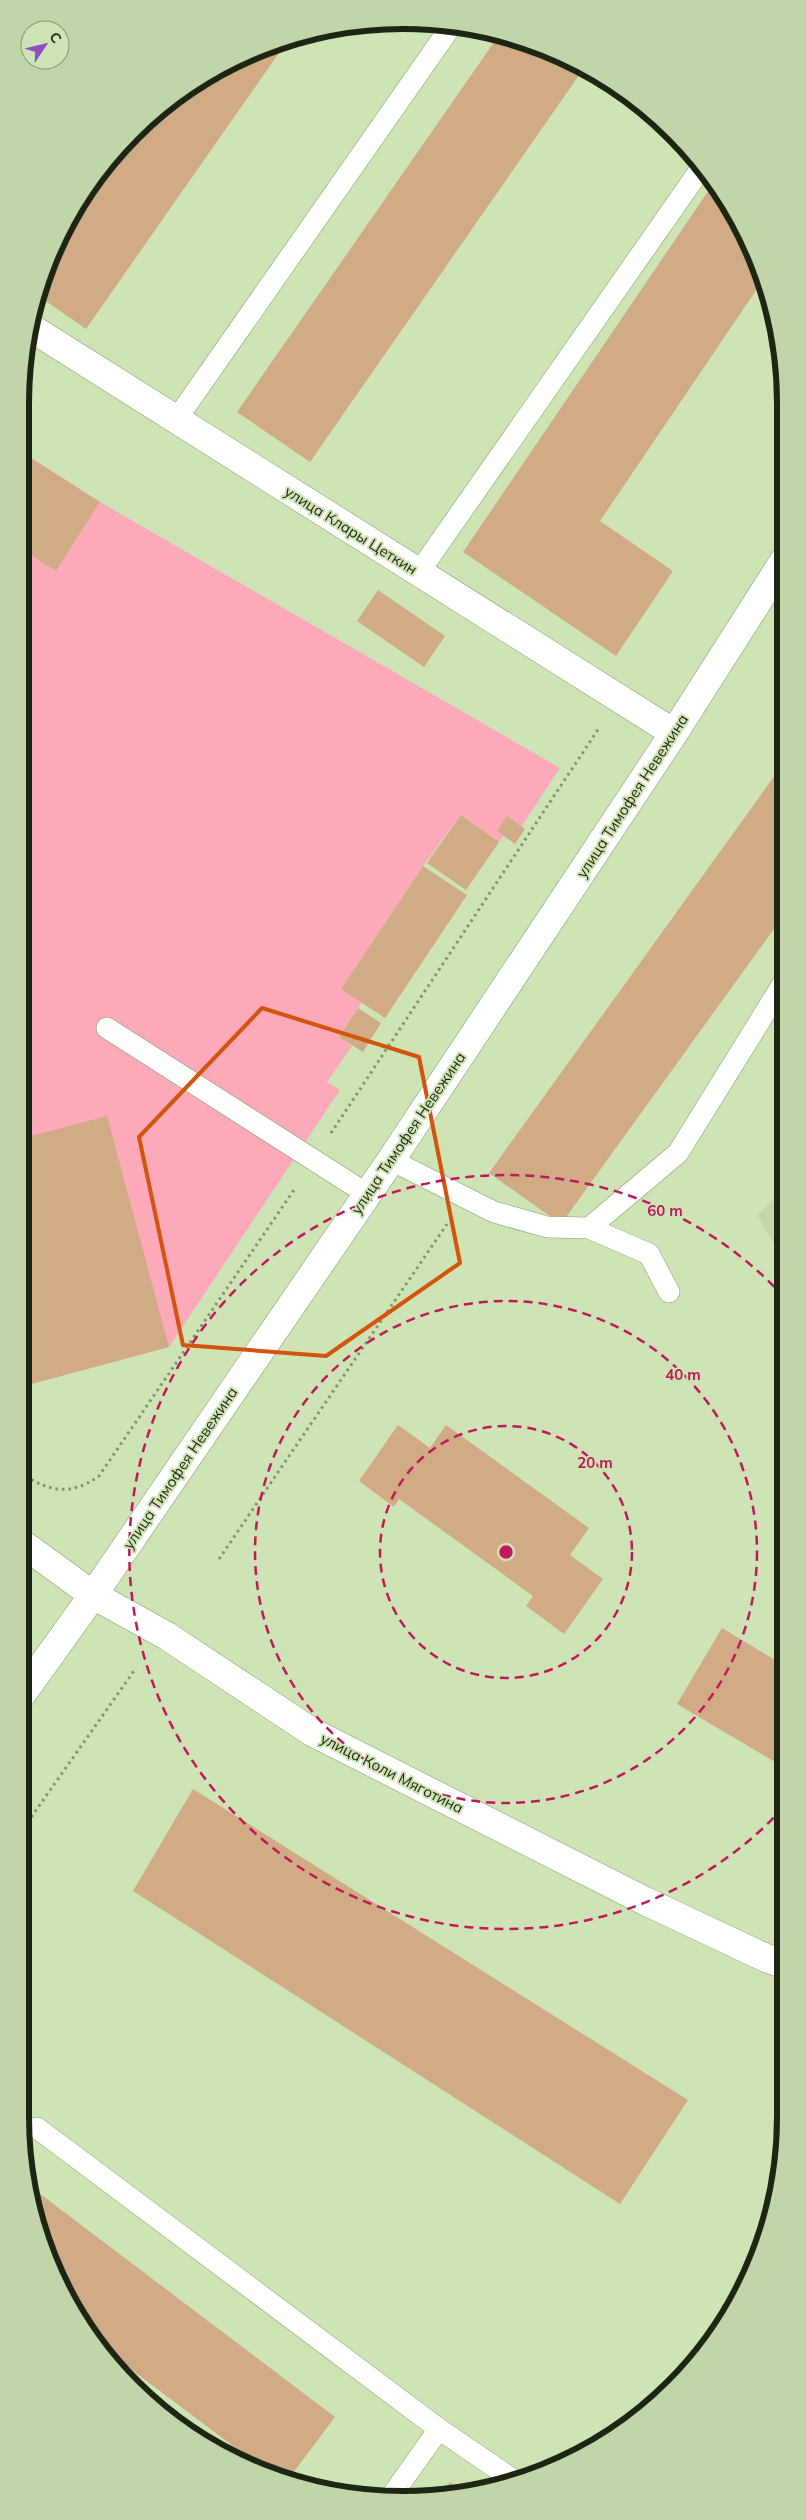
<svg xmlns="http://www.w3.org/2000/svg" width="806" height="2520" font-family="Mulish,sans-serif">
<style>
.built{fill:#c2d9a4}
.green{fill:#fcaab9}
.building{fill:#d0ab86}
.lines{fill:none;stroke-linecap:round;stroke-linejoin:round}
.service-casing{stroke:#889b6f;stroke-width:22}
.minor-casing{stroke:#889b6f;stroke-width:29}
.tertiary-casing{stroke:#889b6f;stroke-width:29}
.primary-casing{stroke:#889b6f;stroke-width:29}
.path{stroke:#82916f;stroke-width:3;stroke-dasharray:2.5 4;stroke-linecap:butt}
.service{stroke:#fff;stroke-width:21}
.minor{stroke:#fff;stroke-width:28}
.tertiary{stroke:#fff;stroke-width:28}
.primary{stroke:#fff;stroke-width:28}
.marked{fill:none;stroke:#d4540d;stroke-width:4;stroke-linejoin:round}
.ring{fill:none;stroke:#c2185b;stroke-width:2.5;stroke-dasharray:9 6}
.labels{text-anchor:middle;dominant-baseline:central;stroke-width:4;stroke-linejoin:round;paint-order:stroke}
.street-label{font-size:15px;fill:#1d2513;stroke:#cfe4b5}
.rim{fill:none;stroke:#1d2513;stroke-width:6}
.centre{fill:#c2185b;stroke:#cfe4b5;stroke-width:2.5}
.ring-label{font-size:15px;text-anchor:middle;font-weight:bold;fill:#c2185b;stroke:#cfe4b5;stroke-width:4;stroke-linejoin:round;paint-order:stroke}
</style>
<rect width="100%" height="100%" fill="#cfe4b5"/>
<path class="built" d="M784,1190V1259L757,1215Z"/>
<path class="green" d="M20,451L100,502L560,768L521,827L504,835L499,842L461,815L423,866L342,988L362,1002L339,1037L352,1046L327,1082L340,1090L169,1347L20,1387Z"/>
<path class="building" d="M499,35L584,68L310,462L237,412Z
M288,40L86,329L37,295L49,256L85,190L132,132L190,84L257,49Z
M713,184L747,234L761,283L600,521L673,571L616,656L463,552Z
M20,451L100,502L56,571L20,548Z
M378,590L445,636L424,667L357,621Z
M783,764L784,915L561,1224L489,1173Z
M461,815L499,842L466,890L427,863Z
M507,816L525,829L515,844L497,831Z
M423,866L467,895L385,1018L341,989Z
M358,1008L381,1023L363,1052L339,1037Z
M107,1116L169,1347L20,1387V1139Z
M398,1425L430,1448L446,1425L589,1528L570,1555L603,1579L564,1634L526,1606L533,1596L399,1499L394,1507L359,1481Z
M722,1628L785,1666V1768L677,1704Z
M193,1789L688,2100L620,2204L133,1891Z
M27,2184L335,2417L290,2477L265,2470L100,2346L49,2263Z
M450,2482L466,2493L438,2497Z"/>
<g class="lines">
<defs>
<path id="service" d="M176,420L452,25
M419,572L702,167
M107,1028L367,1194
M391,1160L494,1212L547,1227L589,1228L678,1153L784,982
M589,1228L649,1254L669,1292
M37,2128L439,2429L515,2481
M390,2498L439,2429"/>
<path id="minor" d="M28,326L674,733
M93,1595L391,1160L674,733L783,562"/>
<path id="tertiary" d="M20,1697L93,1595"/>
<path id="primary" d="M20,1542L93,1595L167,1636L312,1732L645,1901L766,1958L786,1965"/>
</defs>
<use href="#service" class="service-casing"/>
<use href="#minor" class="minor-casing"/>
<use href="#tertiary" class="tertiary-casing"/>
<use href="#primary" class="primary-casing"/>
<path class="path" d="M331,1133L599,728
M20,1473C48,1491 70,1497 99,1476L296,1187
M219,1559L447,1224
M20,1629L28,1617
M20,1833L136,1668"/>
<use href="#service" class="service"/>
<use href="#minor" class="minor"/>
<use href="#tertiary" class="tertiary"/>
<use href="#primary" class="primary"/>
</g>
<path class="marked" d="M262,1008L419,1057L460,1263L326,1356L183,1345L139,1137Z"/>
<g class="ring">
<circle cx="506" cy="1552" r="126"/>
<circle cx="506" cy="1552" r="251"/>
<path d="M784 1807A377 377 0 1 1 784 1297"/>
</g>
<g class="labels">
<g class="street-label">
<text transform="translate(351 530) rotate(32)">улица Клары Цеткин</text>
<text transform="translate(632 796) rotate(-57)">улица Тимофея Невежина</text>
<text transform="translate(408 1133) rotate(-56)">улица Тимофея Невежина</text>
<text transform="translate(180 1468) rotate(-56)">улица Тимофея Невежина</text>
<text transform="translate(392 1773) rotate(27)">улица Коли Мяготина</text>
</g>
</g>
<path d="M0 0H806V2520H0ZM403 29H403A374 374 0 0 1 777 403V2117A374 374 0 0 1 403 2491H403A374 374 0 0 1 29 2117V403A374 374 0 0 1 403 29Z" fill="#c1d5a8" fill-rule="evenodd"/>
<path class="rim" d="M403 29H403A374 374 0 0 1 777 403V2117A374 374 0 0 1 403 2491H403A374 374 0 0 1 29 2117V403A374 374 0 0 1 403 29Z"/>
<circle cx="506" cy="1552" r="8" class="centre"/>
<g class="ring-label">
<text x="665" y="1216">60 m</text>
<text x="683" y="1380">40 m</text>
<text x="595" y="1468">20 m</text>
</g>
<g transform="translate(45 45) rotate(55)"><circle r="24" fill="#cfe4b5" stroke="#889874"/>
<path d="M0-4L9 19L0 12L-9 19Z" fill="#8f4ec3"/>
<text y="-8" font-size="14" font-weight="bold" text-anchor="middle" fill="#1d2513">С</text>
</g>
</svg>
